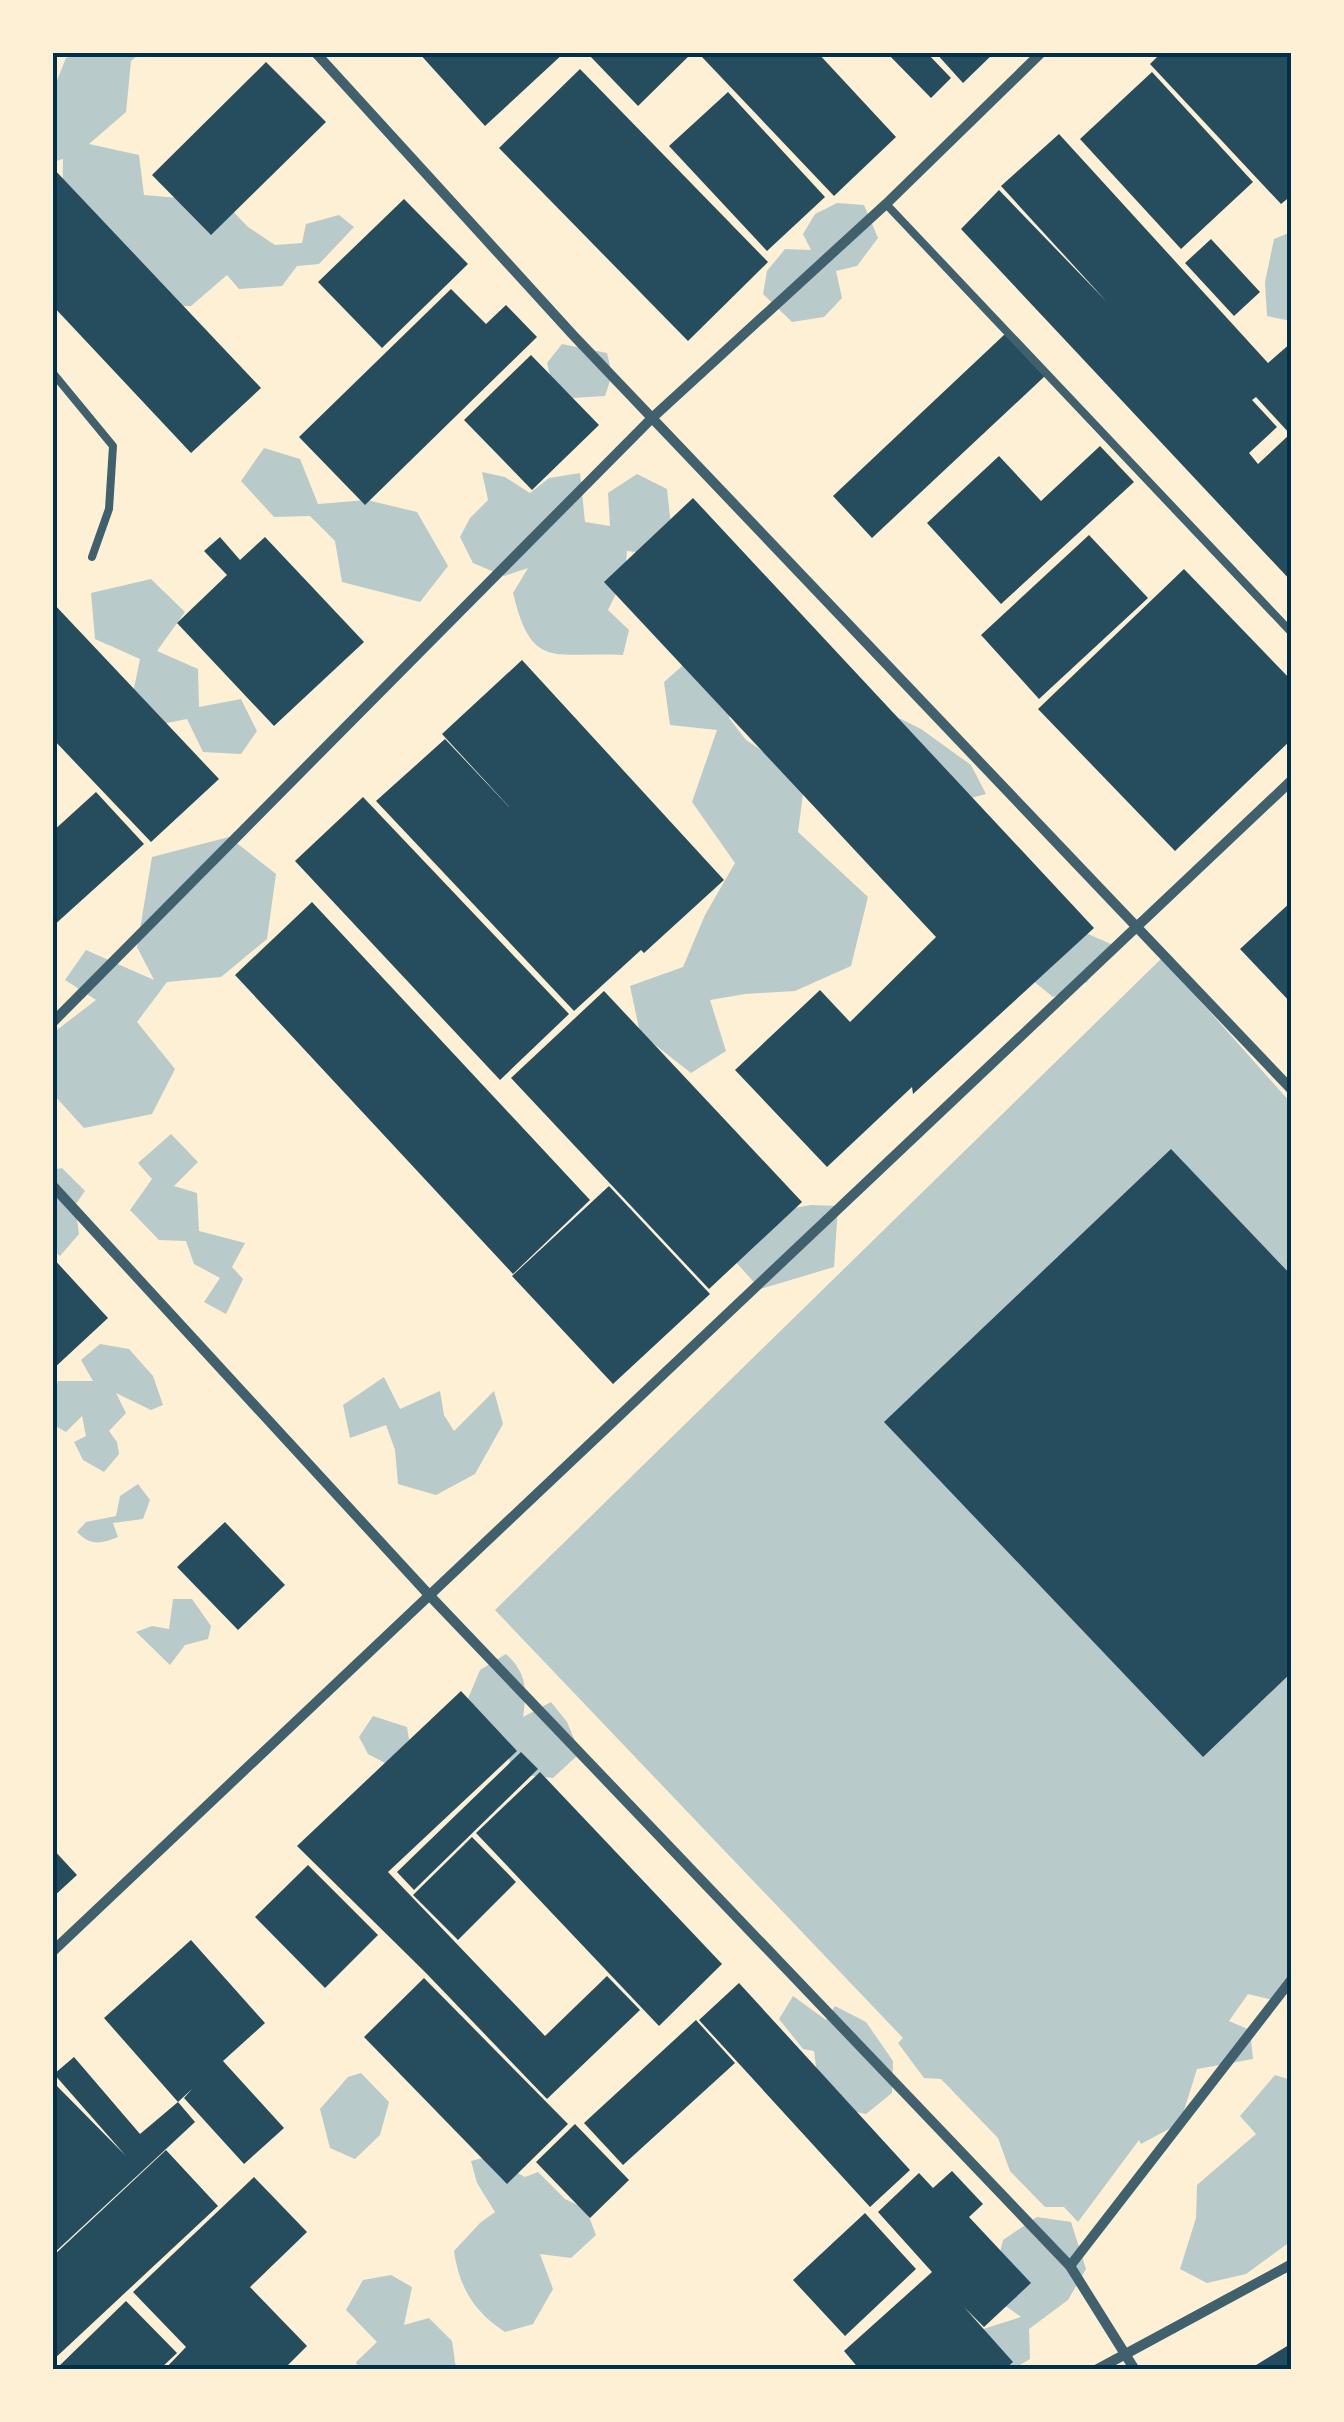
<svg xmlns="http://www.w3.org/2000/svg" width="1344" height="2422" font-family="'Work Sans',sans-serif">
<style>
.green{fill:#b9caca}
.building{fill:#264d5e;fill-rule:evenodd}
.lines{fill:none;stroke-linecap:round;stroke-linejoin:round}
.service{stroke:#3f606c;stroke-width:8}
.minor{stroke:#3f606c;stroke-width:10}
.neatline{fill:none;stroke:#003049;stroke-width:4}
</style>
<rect width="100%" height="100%" fill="#fdf0d5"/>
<path class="green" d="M84,53H140L131,61L126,112L89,144L139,155L144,195L224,202L248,227L275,245L302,243L306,224L339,215L354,227L319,264L297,266L282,286L239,289L227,275L191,306H137L62,222L63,159L53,162L52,93L66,58Z
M837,203L864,205L878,238L857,266L836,271L842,298L824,317L792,322L763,294L767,271L785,249L811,250L803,234L815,214Z
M1291,232V321L1267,316L1265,282L1274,239Z
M562,344L607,353L612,375L605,396L572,398L552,384L547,363Z
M264,448L300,459L318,504L367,500L417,512L448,566L420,602L342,582L335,541L310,516L274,517L241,481Z
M482,472L505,477L530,493L549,478L580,473L585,522L610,526L608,493L637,474L667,489L672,535L654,554L627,551L625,575L608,610L629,630L623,655C554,651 532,672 513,593L528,568L504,576L473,563L460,537L470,518L488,500Z
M151,579L185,612L157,651L198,669L199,707L241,699L257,731L241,754L203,752L187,719L152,726L133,693L140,659L95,639L91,593Z
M698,652L739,681L729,718L746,740L805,779L798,832L868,897L851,966L795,991L745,994L710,1000L726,1051L691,1073L640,1033L630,986L683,967L705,915L735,863L692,802L717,730L670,725L664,682Z
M899,718L921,729L971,765L986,794L952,803L889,759Z
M229,837L276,874L267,939L221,977L167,982L137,1022L175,1069L152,1114L84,1128L53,1094V1033L96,1000L65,980L86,950L154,980L137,947L152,857Z
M1072,927L1111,944L1087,982L1053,997L1032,980Z
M1162,958L1291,1103V1991L1277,2001L1248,1994L1229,2021L1250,2030L1253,2059L1197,2069L1180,2123L1141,2144L1139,2140L1078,2222L1064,2207H1045L1010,2171L998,2138L941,2079L924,2078L898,2043L903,2038L495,1610Z
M171,1134L198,1162L174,1186L197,1193L199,1231L245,1243L232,1267L243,1279L226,1314L204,1302L220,1278L194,1264L186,1241L159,1240L130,1210L152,1179L138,1163Z
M62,1168L85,1191L75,1205L79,1234L60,1256L53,1250L52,1170Z
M811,1205L838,1206L834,1267L760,1289L734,1260L755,1215Z
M100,1344L129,1349L153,1376L163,1405L151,1410L116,1393L126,1413L109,1431L117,1442L119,1454L104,1472L83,1460L74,1442L86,1436L82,1416L66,1432L52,1424L53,1397L58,1381H93L81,1360Z
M384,1377L400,1409L440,1391L444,1415L454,1431L494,1391L503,1424L475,1474L436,1495L398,1484L395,1450L386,1425L350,1438L343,1405Z
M138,1484L150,1500L143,1519L113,1523L118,1537C99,1544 91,1546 77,1532L86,1522L116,1516L120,1496Z
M173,1599H192L211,1626L208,1639L185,1645L170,1665L136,1632L152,1626L169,1629Z
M506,1654C527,1673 527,1691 523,1717L551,1702L567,1722L580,1753L553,1778L515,1774L506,1752L462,1713L480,1670Z
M373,1716L407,1727L412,1759L402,1772L368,1754L359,1737Z
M793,1996L826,2020L835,2006L866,2022L893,2061L892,2093L866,2114L835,2108L817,2074L814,2051L803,2049L779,2019Z
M361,2073L389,2102L380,2135L355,2159L330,2148L320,2109L348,2077Z
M1275,2075L1291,2080V2241L1246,2274L1207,2283L1180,2269L1196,2218L1197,2185L1256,2134L1240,2116Z
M487,2157L525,2177L538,2172L565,2199L586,2209L596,2235L571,2258L540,2254L553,2289L533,2324L505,2332C474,2312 459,2287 454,2251L480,2223L495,2212L477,2183L471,2161Z
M1037,2217L1071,2222L1086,2269L1068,2300L1029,2329L1030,2359L1013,2369H971L955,2338L1021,2317L990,2295L1003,2240Z
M391,2275L412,2287L404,2325L429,2318L452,2341L456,2369H359L356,2362L377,2342L346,2310L363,2280Z"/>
<path class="building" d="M418,52H565L485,126Z
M593,52H693L638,106L590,56Z
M707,52H817L896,137L834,196L702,57Z
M886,52H926L951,78L931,98Z
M935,52H995L963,83Z
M1162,52H1292V195L1281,204L1150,64Z
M266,62L326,122L211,235L152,175Z
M580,69L768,262L688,341L499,148Z
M1152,72L1253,182L1181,249L1080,139Z
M728,92L825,197L767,251L669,146Z
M1059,134L1268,363L1292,342V582L961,229L999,190L1107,302L1001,186ZM1256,397L1290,434L1258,464L1249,453L1277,427L1252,400Z
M52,167L261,388L191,453L52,305Z
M404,199L468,264L382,348L318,282Z
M1211,239L1260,292L1234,316L1185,263Z
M451,289L486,324L506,305L537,337L365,505L299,437Z
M1005,334L1045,376L872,538L833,496Z
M531,355L599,425L532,490L464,420Z
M1100,446L1134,482L1001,604L927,523L999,456L1041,501Z
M693,498L1094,928L913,1094L912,1087L827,1167L735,1070L820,990L850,1022L936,937L604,582Z
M1089,535L1148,598L1039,699L981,635Z
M220,537L240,560L265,537L364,642L274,726L177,623L227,575L204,551Z
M1184,569L1292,681V739L1175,851L1038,709Z
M52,602L219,779L151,842L52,738Z
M522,660L724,880L644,953L641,950L574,1011L376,801L445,739L512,810L442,734Z
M96,792L144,844L52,927V832Z
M363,797L569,1014L500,1080L295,861Z
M1292,901V1004L1240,949Z
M312,902L590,1200L513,1274L235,975Z
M604,991L802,1202L709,1289L511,1078Z
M1171,1149L1292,1276V1672L1203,1757L884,1422Z
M609,1186L710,1294L613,1384L512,1276Z
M52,1257L108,1318L52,1370Z
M225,1522L285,1585L238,1630L177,1567Z
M461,1691L517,1751L388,1872L545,2036L607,1976L640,2010L547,2099L426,1973L297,1846Z
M521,1752L538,1769L414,1890L397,1872Z
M540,1772L722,1964L659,2026L476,1833Z
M472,1837L516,1882L458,1940L413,1895Z
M52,1848L77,1875L52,1898Z
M308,1865L378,1935L325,1988L255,1917Z
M191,1940L265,2023L223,2061L284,2128L244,2164L184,2098L192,2089L178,2102L195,2122L52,2255V2081L126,2156L54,2074L74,2057L140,2134L178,2102L104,2018Z
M424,1978L568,2124L507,2184L364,2037Z
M739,1983L910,2170L870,2207L699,2020Z
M696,2020L735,2063L623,2165L584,2123Z
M575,2124L629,2180L590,2218L536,2162Z
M166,2150L218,2206L52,2361V2257Z
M952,2171L983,2204L969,2217L1031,2283L984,2327L964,2307L1013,2362L1004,2370H860L844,2351L932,2272L878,2212L919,2173L933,2188Z
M254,2177L307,2232L250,2287L307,2346L283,2370H164L186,2347L133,2292Z
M865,2213L916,2269L845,2336L793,2280Z
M126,2301L177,2353L159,2370H55Z
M1292,2343V2370H1248Z"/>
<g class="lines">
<path class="service" d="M886,204L1292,633
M52,372L113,446L109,509L92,557"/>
<path class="minor" d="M315,52L573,335L1292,1090
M52,1023L652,418L886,204L1042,52
M52,1185L430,1596L1070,2266L1135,2370
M52,1952L1292,780
M1070,2266L1292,1979
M1096,2370L1292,2264"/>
</g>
<rect width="1344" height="2422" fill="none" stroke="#fdf0d5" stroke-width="110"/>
<rect x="55" y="55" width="1234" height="2312" class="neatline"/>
</svg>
